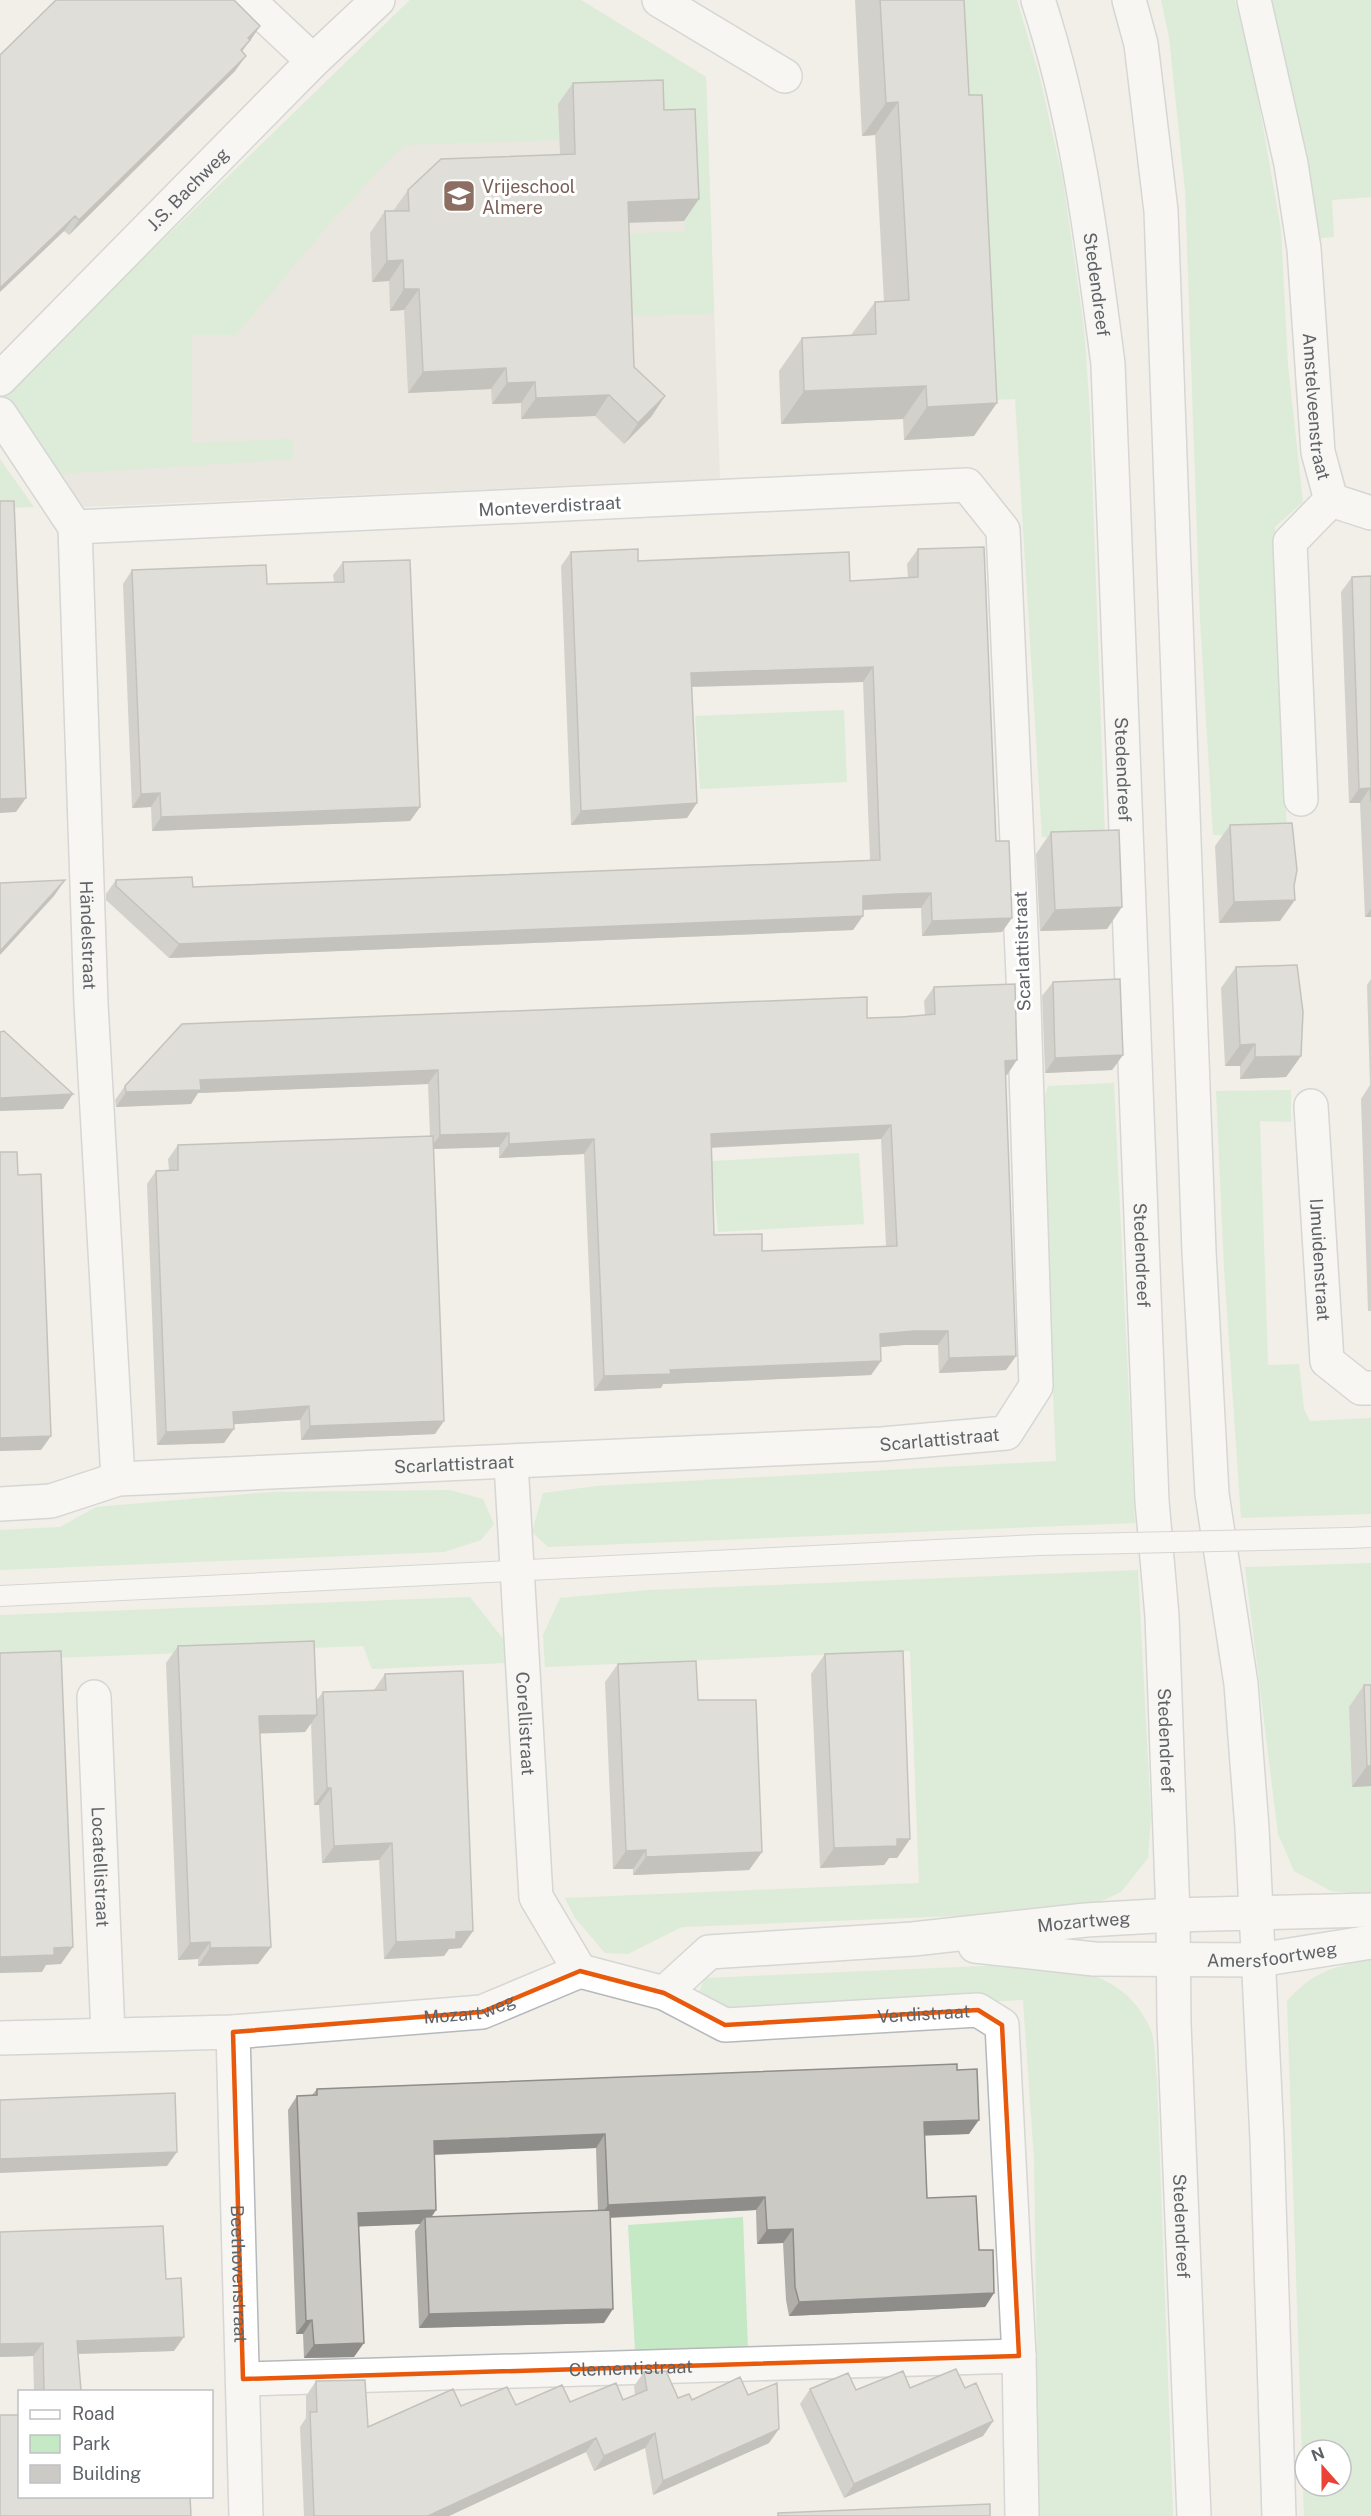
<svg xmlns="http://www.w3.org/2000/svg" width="1371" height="2516" font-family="'Public Sans',sans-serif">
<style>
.education{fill:#e1ded6}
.green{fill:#c5e8c5;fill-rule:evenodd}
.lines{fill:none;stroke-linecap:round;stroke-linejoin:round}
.service-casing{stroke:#b5b8bc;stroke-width:22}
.minor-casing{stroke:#b5b8bc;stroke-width:36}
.secondary-casing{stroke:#b6babf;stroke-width:36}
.service{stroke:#fff;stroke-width:20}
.minor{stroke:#fff;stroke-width:33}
.secondary{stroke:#fff;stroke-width:33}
.service-bridge-casing{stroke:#b5b8bc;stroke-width:22;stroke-linecap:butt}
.service-bridge{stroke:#fff;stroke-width:20}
.wall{fill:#afaea9;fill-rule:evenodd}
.shaded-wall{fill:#8f8d8a}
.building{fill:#cccac5;stroke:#8f8d8a;stroke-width:1.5;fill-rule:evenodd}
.marked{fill:none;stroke:#e8590c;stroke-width:4.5;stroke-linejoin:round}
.labels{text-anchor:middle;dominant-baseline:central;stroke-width:6;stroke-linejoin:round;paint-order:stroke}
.education-label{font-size:18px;fill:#785e54;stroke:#fff;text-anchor:start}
.street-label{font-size:18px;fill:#5f6368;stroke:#fff}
</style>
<rect width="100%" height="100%" fill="#f1efe8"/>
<path class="education" d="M410,0H581L706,77L720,479L83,507L2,396Z"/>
<path class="green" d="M410,0H581L706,77L714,314L632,316L628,234L685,231L680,131L558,104L559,140L404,145L336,216L236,335H192L191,443L292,439L294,459L59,474L2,396Z
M939,0H1017L1040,78L1063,180L1084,328L1090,414L1105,838L1042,837L1015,399L993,400Z
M1161,0H1235L1254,75L1281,230L1288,365L1303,502L1275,527L1287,835H1213L1200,619L1185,190L1169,37Z
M1265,0H1371V197L1332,200L1334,237L1315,239Z
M0,459L34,507L0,508Z
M844,710L847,782L700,789L695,716Z
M1114,1083L1135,1523L548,1547L532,1532L543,1493L596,1486L1056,1461L1041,1108L1048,1086Z
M1291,1090V1122L1260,1121L1268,1365L1299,1364L1304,1409L1310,1421L1371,1418V1514L1241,1518L1224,1268L1216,1091Z
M859,1153L864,1224L718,1232L711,1161Z
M450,1490L483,1499L494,1524L481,1540L444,1552L0,1570V1530L60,1527L96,1507L272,1492Z
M1371,1563V1895L1331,1891L1294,1871L1278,1834L1245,1567Z
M1138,1570L1151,1817L1148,1858L1121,1892L1080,1911L682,1927L628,1954L605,1953L575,1918L565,1898L919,1883L910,1651L545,1667L543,1635L560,1598L649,1590Z
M470,1597L504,1640L505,1663L372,1669L363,1646L0,1660V1615Z
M1371,1959V2516H1304L1287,2001C1312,1972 1335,1966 1371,1959ZM1305,2450H1341V2486H1305Z
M1054,1963C1096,1975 1130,1984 1150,2028C1156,2042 1155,2064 1157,2079L1173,2516H1039L1034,2159L1023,2000L706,2015L698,1994L705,1978Z
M743,2217L748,2348L635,2351L628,2225Z"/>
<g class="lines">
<defs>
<path id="service" d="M1348,1538L1371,1537
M0,1596L1039,1545"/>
<g id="minor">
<path d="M248,0L313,61"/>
<path d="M659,0L785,76"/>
<path id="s1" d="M1254,0L1291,164L1304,249L1318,452L1331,500"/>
<path id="s2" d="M0,379L313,61L378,0"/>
<path id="s3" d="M0,414L75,527L91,1004L118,1479"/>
<path d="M1331,500L1371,513"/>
<path d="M1301,799L1290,542L1331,500"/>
<path id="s4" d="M1311,1106L1327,1361L1361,1388H1371"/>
<path id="s5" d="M511,1463L536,1897L580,1971"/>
<path id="s6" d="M0,1504L51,1501L118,1479L882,1444L1006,1433L1036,1386L1023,975L1003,530L967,485L75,527"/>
<path id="s7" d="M94,1697L108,2034"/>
<path id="s8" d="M975,1946L1094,1959L1259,1960L1371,1942"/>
<path id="s9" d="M664,1993L725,2025L978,2010L1002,2025L1019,2356L1022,2516"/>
<path id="s10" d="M233,2032L246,2516"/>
<path id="s11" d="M0,2038L233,2032L482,2012L580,1971L664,1993L709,1952L913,1939L1086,1920L1173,1915L1371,1910"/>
<path id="s12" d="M243,2379L1019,2356"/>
</g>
<g id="secondary">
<path id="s13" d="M1038,0C1077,118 1092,241 1108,364L1152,1501L1162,1616L1173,1915L1174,2023L1194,2516"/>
<path d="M1129,0L1141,44L1161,211L1199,1251L1212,1494L1241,1684L1252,1828L1267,2139L1279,2516"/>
</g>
</defs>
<use href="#service" class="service-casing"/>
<use href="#minor" class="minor-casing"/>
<use href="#secondary" class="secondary-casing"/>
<use href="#service" class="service"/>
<use href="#minor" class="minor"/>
<use href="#secondary" class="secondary"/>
<defs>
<path id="service-bridge" d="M1039,1545L1348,1538"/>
</defs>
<use href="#service-bridge" class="service-bridge-casing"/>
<use href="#service-bridge" class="service-bridge"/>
</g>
<path class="wall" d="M855,0H964L974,436L904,440L903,419L781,424L779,371L802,338L851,335L875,302H884L875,135L862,136Z
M260,26L242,52L235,71L69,235L64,231L0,292Z
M573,83L664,110L684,221L629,223L634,367L665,396L651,417L624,444L595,416L521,419V403L492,404L491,389L408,393L404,310L390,311L389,281L372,282L370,233L385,211H393L408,190L560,154L558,104Z
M918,549L996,841L1002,932L922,936L921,908H887L863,910L853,930L169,958L106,900V894L116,880L193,887L870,860L863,682L692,687L687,818L571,825L561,566L571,552L638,561L850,581L908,578L907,564Z
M343,562L420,807L410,821L152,831L151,807L132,808L123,584L132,570L267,584L334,582L333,575Z
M1371,576V917H1365L1360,803H1349L1341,592L1352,577Z
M1230,825L1280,921L1219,923L1215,846Z
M1051,832L1107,929L1040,931L1036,854Z
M1236,967L1301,1056L1286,1077L1240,1079V1066H1225L1221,988Z
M1371,979V1311H1368L1361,1099L1370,1085L1367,985Z
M1053,982L1123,1055L1112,1070L1045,1073L1042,996Z
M934,987L1007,1075H1005L1016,1356L1006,1370L939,1373L938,1345H904L880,1347L881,1361L871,1375L663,1384L661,1388L594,1391L584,1154L499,1158V1147L434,1149L435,1434L301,1440L300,1420L233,1424L224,1443L157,1445L147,1184L156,1171L169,1170L168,1159L178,1145L430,1136L428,1084L198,1093L191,1104L116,1107L115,1100L125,1086L867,1018L925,1015L924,1001ZM881,1139L886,1246L762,1251L714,1235L711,1148Z
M178,1646L316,1701L323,1692L374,1690L385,1674L473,1931L461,1948L449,1949L444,1956L384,1959L379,1860L322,1863L319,1805H314L311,1723L305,1732L260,1733L271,1947L258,1964L198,1966V1959L178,1960L166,1663Z
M825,1654L910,1839L897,1858H889L884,1865L820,1868L811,1674Z
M618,1664L698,1700L762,1852L749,1870L633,1875V1869H613L605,1682Z
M1364,1685H1371V1786L1352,1787L1349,1707Z
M957,2070L969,2134L925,2135L927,2198L979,2250L994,2293L985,2307L789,2316L786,2300L783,2243L757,2244L756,2210L610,2218L604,2323L419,2328L415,2231L420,2224L359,2226L354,2357L304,2358L303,2334H296L288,2110L297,2096L312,2095L317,2089ZM596,2148L598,2211L431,2217L436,2210L434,2155Z
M0,2232L166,2279L174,2351L78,2354L81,2391H34L33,2356L0,2357Z
M644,2372L678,2398L692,2400L769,2443L653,2495L645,2448L594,2471L586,2452L449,2516H304L300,2427L306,2418V2396L316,2381L368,2427L461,2406L516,2405L623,2400L635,2395L634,2386Z
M910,2388H965L993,2421L983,2436L844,2498L800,2404L810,2389L856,2390Z"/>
<path class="shaded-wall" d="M260,26L250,41L248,38Z
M246,56L235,71L69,235L79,220Z
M898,102L875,135L862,136L886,103Z
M699,199L684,221L613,223L628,202Z
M75,216L64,231L0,292V288Z
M403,260L389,281L372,282L387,261Z
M404,289H419L404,310L390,311Z
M506,368L491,389L408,393L423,372Z
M535,382L521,403L492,404L507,383Z
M926,386L903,419L781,424L804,391Z
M609,395L595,416L521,419L536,398Z
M665,396L651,417L624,444L638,423Z
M997,403L974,436L904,440L927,407Z
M873,667L863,682L681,687L691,673Z
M1370,788L1360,803H1349L1359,789Z
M160,793L151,807L132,808L141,794Z
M26,798L16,812L0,813V799Z
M697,803L687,818L571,825L581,811Z
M420,807L410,821L152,831L161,817Z
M65,880L54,896L0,955V949Z
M931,893L921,908L853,910L863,896Z
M1295,900L1280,921L1219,923L1234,902Z
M1122,907L1107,929L1040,931L1055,910Z
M1371,909V917H1365Z
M863,916L853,930L169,958L179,944Z
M1012,918L1002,932L922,936L932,921Z
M1255,1044L1240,1066H1225L1240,1045Z
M1123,1055L1112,1070L1045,1073L1055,1058Z
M1301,1056L1286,1077L1240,1079L1255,1057Z
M1017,1060L1007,1075H995L1005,1061Z
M438,1070L428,1084L198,1093L191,1104L116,1107L126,1092L200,1080Z
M73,1094L63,1109L0,1111V1098Z
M891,1125L881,1139L701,1148L711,1134Z
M509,1133L499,1147L430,1149L440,1135Z
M594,1139L584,1154L499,1158L509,1144Z
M914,1331H948L938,1345H904L870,1348L880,1334Z
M1016,1356L1006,1370L939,1373L949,1358Z
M881,1361L871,1375L663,1384L661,1388L594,1391L604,1376L670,1370Z
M309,1406L300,1420L223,1425L233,1412Z
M444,1421L435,1434L301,1440L310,1426Z
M234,1429L224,1443L157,1445L166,1432Z
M51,1436L41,1450L0,1451V1438Z
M317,1715L305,1732L247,1734L259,1716Z
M1367,1766H1371V1786L1352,1787Z
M327,1788H331L319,1805H314Z
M897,1839H910L897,1858H889L884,1865L820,1868L834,1848Z
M392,1843L379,1860L322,1863L334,1846Z
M646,1850L633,1869H613L626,1851Z
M762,1852L749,1870L633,1875L646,1857Z
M473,1931L461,1948L449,1949L444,1956L384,1959L396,1942L456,1932Z
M210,1942L198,1959L178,1960L190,1943Z
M73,1947L61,1964L46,1965L42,1972L0,1973V1957L54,1948Z
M271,1947L258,1964L198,1966L210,1948Z
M979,2120L969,2134L915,2136L924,2122Z
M605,2134L596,2148L424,2155L434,2141Z
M177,2152L167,2166L0,2173V2159Z
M765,2197L756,2210L599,2218L608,2205Z
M436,2210L427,2224L425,2217L420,2224L349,2227L358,2213Z
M793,2229L783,2243L757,2244L767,2230Z
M994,2293L985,2307L789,2316L799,2302Z
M613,2309L604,2323L419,2328L429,2314Z
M312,2320L303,2334H296L306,2321Z
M184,2337L174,2351L68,2354L77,2341Z
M43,2343L33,2356L0,2357V2344Z
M364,2343L354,2357L304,2358L314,2345Z
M993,2421L983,2436L844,2498L854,2484Z
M779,2429L769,2443L653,2495L663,2481Z
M655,2433L645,2448L594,2471L604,2456Z
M596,2438L586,2452L449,2516H428Z"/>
<path class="building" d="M56,0H234L260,26L248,38L250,40L241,50L246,56L79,220L75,216L0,288V55Z
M880,0H964L969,95H982L997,403L927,407L926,386L804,391L802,338L876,334L875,302L909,300L898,102L886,103Z
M663,80L664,110L695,109L699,199L628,202L634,367L665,396L638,423L609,395L536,398L535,382L507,383L506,368L423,372L419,289H404L403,260L387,261L385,211H409L408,190L441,159L575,154L573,83Z
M0,501H14L26,798L0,799Z
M984,547L996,841H1009L1012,918L932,921L931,893L897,894L863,896V916L179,944L116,886V880L192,877L193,887L880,860L873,667L691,673L697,803L581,811L571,552L638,549V561L849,552L850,581L918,577V549Z
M410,560L420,807L161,817L160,793L141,794L132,570L266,565L267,584L344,582L343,562Z
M1371,576V802L1370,788L1359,789L1352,577Z
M1292,823L1297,870L1294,886L1295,900L1234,902L1230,825Z
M1119,830L1122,907L1055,910L1051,832Z
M65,880L2,949H0V883Z
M1297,965L1303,1012L1301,1056L1255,1057V1044L1240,1045L1236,967Z
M1120,979L1123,1055L1055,1058L1053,982Z
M1015,984L1017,1060L1005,1061L1016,1356L949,1358L948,1331H914L880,1334L881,1361L670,1370L671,1374L604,1376L594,1139L509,1144V1133L440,1135L438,1070L200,1080L201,1090L126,1092L125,1086L182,1024L867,997V1018L902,1017L935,1014L934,987ZM891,1125L897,1246L762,1251V1234L714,1235L711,1134Z
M4,1031L73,1094L0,1098V1032Z
M433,1136L444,1421L310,1426L309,1406L233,1412L234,1429L166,1432L156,1171L178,1170V1145Z
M0,1152H17L18,1175L41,1174L51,1436L0,1438Z
M314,1641L317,1715L259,1716L271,1947L210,1948V1942L190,1943L178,1646Z
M61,1651L73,1947L54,1948V1955L0,1957V1653Z
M903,1651L910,1839H897V1846L834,1848L825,1654Z
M696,1661L698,1700H756L762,1852L646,1857V1850L626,1851L618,1664Z
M463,1671L473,1931L456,1932V1939L396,1942L392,1843L334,1846L331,1788H327L323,1692L386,1690L385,1674Z
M1364,1685H1371V1766H1367Z
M957,2064V2070L977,2069L979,2120L924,2122L927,2198L976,2196L979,2250H993L994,2293L799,2302L795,2287L793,2229L767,2230L765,2197L608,2205L605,2134L434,2141L436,2210L358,2213L364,2343L314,2345L312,2320L306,2321L297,2096L317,2095V2089Z
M175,2093L177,2152L0,2159V2100Z
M610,2210L613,2309L429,2314L425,2217Z
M163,2226L166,2279L181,2278L184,2337L77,2341L81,2391H44L43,2343L0,2344V2232Z
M956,2369L965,2388L976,2383L993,2421L854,2484L810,2389L848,2373L856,2390L903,2371L910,2388Z
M666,2371L678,2398L689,2394L692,2400L740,2377L748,2395L777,2383L779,2429L663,2481L655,2433L604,2456L596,2438L428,2516H314L310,2412H317L316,2381L365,2380L368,2427L453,2389L461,2406L507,2387L516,2405L562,2385L570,2402L616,2383L623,2400L647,2390L644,2372Z
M0,2415H20V2496H190L191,2516H0Z
M990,2504V2516H778V2513Z"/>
<path d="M0 0H1371V2516H0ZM580,1971L664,1993L725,2025L978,2010L1002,2025L1019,2356L243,2379L233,2032L482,2012Z" fill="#f1efe8" fill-opacity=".55" fill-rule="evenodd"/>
<path class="marked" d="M580,1971L664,1993L725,2025L978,2010L1002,2025L1019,2356L243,2379L233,2032L482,2012Z"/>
<defs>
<symbol id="school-square" viewBox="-11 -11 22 22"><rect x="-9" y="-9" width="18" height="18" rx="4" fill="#8d6e63" stroke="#fff"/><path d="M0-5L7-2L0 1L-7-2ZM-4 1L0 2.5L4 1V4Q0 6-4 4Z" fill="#fff"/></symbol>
</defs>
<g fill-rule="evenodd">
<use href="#school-square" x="440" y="177" width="38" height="38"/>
</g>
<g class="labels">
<g class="education-label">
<text x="482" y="186">Vrijeschool<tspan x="482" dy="21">Almere</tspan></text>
</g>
<g class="street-label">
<text stroke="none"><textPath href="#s2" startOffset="267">J.S. Bachweg</textPath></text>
<text stroke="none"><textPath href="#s13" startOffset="291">Stedendreef</textPath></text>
<text stroke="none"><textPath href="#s1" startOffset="412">Amstelveenstraat</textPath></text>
<text transform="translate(550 506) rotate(-3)">Monteverdistraat</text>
<text stroke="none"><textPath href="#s13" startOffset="777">Stedendreef</textPath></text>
<text stroke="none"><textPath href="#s3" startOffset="544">Händelstraat</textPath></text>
<text transform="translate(1022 951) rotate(-92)">Scarlattistraat</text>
<text stroke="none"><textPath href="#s13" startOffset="1263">Stedendreef</textPath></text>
<text stroke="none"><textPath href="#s4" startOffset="154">IJmuidenstraat</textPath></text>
<text stroke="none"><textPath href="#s6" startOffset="944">Scarlattistraat</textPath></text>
<text stroke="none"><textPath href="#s6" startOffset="458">Scarlattistraat</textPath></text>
<text stroke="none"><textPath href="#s5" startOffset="261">Corellistraat</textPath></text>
<text stroke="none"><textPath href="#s13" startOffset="1749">Stedendreef</textPath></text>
<text stroke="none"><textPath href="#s7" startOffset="170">Locatellistraat</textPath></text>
<text stroke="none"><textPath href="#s11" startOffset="1113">Mozartweg</textPath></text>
<text stroke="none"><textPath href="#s8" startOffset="298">Amersfoortweg</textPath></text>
<text stroke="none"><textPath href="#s11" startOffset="471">Mozartweg</textPath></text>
<text stroke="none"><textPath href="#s9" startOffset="268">Verdistraat</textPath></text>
<text stroke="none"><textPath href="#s13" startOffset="2235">Stedendreef</textPath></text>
<text stroke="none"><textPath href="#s10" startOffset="242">Beethovenstraat</textPath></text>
<text stroke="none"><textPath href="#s12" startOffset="388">Clementistraat</textPath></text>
</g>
</g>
<rect x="18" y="2390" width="195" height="108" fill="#ffffff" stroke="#bfc1c3" stroke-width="1.5"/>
<rect x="30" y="2410" width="30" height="9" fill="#ffffff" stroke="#bfc1c3" stroke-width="1.5"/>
<text x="72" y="2420" font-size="18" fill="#5f6368">Road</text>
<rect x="30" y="2435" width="30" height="18" fill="#c5e8c5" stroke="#bfc1c3" stroke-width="1.5"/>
<text x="72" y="2450" font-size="18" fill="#5f6368">Park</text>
<rect x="30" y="2465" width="30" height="18" fill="#cccac5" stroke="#bfc1c3" stroke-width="1.5"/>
<text x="72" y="2480" font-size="18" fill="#5f6368">Building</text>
<g transform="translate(1323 2468) rotate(339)"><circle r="28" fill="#ffffff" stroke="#bfc1c3" stroke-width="1.5"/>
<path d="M0-4.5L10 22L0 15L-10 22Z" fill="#ea4335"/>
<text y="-9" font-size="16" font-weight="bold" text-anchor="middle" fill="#5f6368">N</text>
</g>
</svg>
